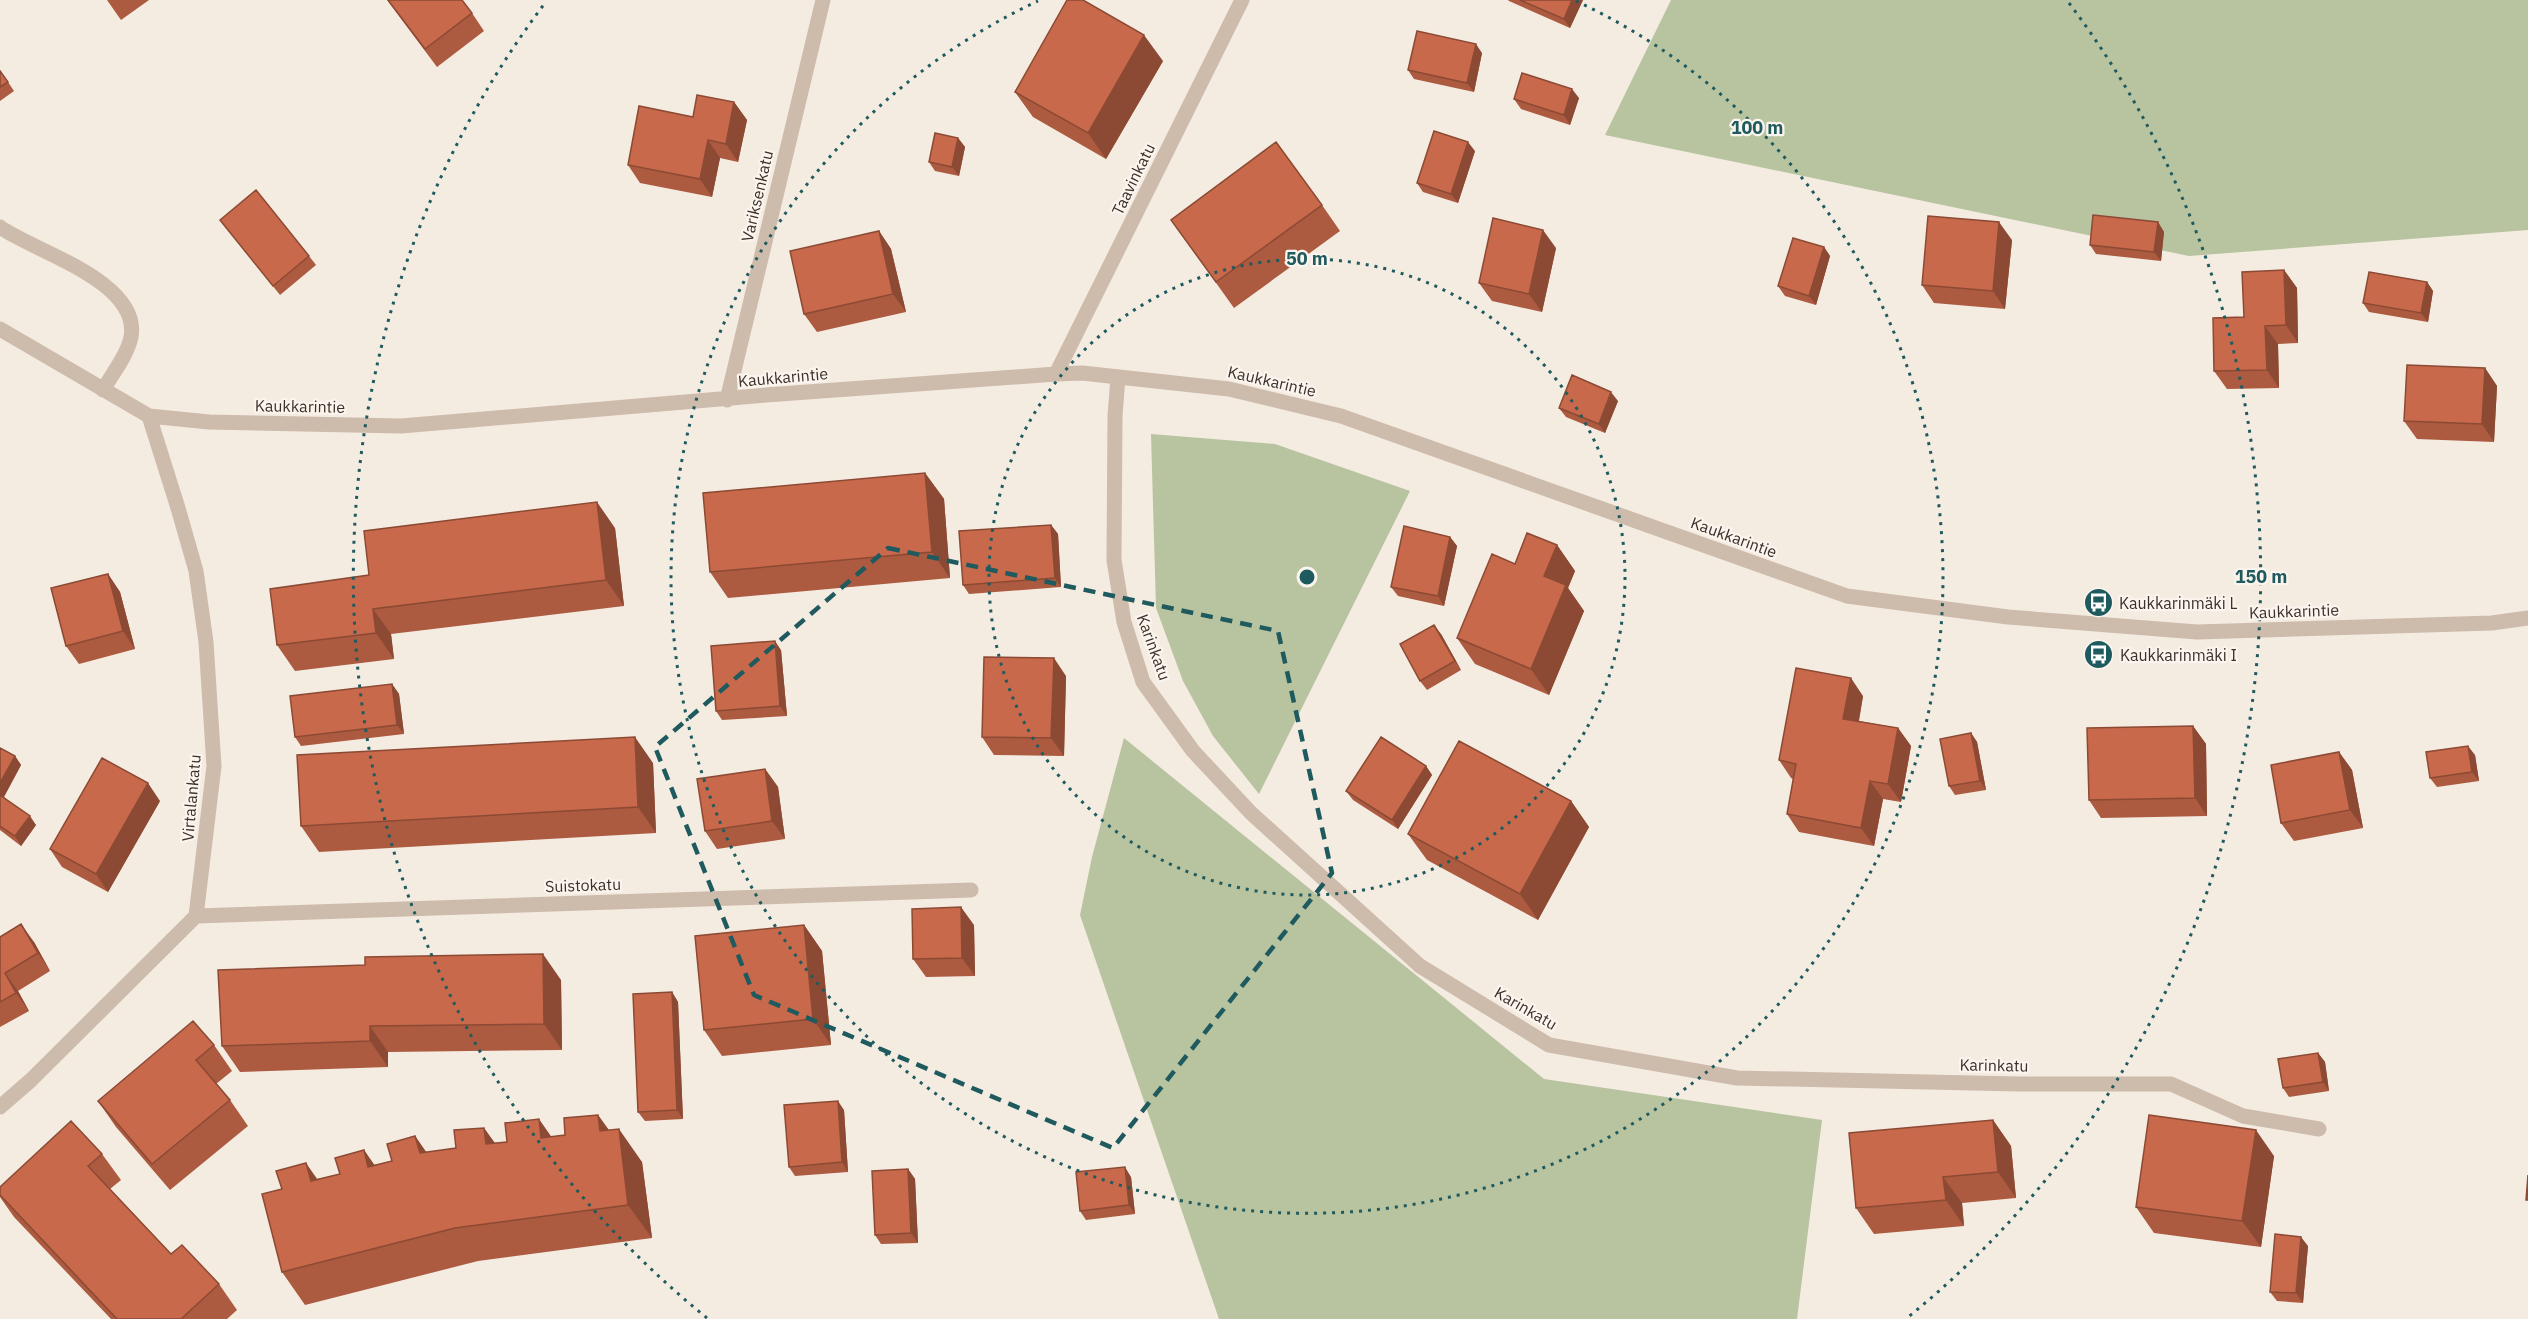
<svg xmlns="http://www.w3.org/2000/svg" width="2528" height="1319" font-family="'IBM Plex Sans',sans-serif">
<style>
.green{fill:#b8c4a0}
.lines{fill:none;stroke-linecap:round;stroke-linejoin:round}
.minor{stroke:#cdbbac;stroke-width:15}
.wall{fill:#ac5a40}
.shaded-wall{fill:#8c4a34}
.building{fill:#c8694b;stroke:#8c4a34;stroke-width:1.5}
.marked{fill:none;stroke:#1f5a5e;stroke-width:4.5;stroke-dasharray:12 8;stroke-linejoin:round}
.ring{fill:none;stroke:#1f5a5e;stroke-width:3;stroke-dasharray:3 6}
.labels{text-anchor:middle;dominant-baseline:central;stroke-width:4.5;stroke-linejoin:round;paint-order:stroke}
.street-label{font-size:16px;fill:#3b302b;stroke:#fbf5ee}
.poi-label{font-size:16px;fill:#3b302b;stroke:#fbf5ee;text-anchor:start}
.centre{fill:#1f5a5e;stroke:#fbf5ee;stroke-width:3}
.ring-label{font-size:18px;text-anchor:middle;font-weight:bold;fill:#1f5a5e;stroke:#fbf5ee;stroke-width:4.5;stroke-linejoin:round;paint-order:stroke}
</style>
<rect width="100%" height="100%" fill="#f4ebe1"/>
<path class="green" d="M1671,0H2528V230L2189,256L1605,135Z
M1151,434L1275,444L1410,491L1259,794L1213,736L1183,681L1156,608Z
M1124,738L1544,1079L1822,1120L1797,1319H1219L1080,915L1092,857Z"/>
<g class="lines">
<path class="minor" d="M0,227C33,251 141,281 131,337C127,356 112,374 103,390
M0,329L149,416L209,422L401,426L766,395L1056,374L1082,373L1229,389L1341,416L1847,596L2008,617L2197,632L2492,623L2528,618
M1056,374L1242,0
M1118,377L1115,416L1114,560L1124,622L1143,682L1193,751L1251,813L1420,966L1549,1045L1737,1078L2019,1084H2171L2243,1116L2319,1129
M727,400L823,0
M196,916L971,890
M0,1107L31,1080L196,916L214,766L206,642L196,571L178,508L149,416"/>
</g>
<path class="wall" d="M107,0H149L121,20Z
M387,0L472,13L484,31L437,67Z
M1508,0H1583L1570,28L1509,1Z
M1482,53L1474,92L1414,79L1408,70Z
M1163,61L1106,159L1033,117L1015,92Z
M0,70L14,91L0,101Z
M1579,98L1570,125L1521,109L1514,99Z
M734,102L747,120L738,162L720,158L712,197L640,183L628,165L693,117Z
M958,138L965,147L959,176L935,171L929,162Z
M1475,151L1458,203L1423,192L1417,183Z
M1322,205L1340,231L1234,308L1171,220Z
M220,220L309,256L316,265L280,295Z
M2158,222L2164,232L2161,261L2096,254L2090,245Z
M879,231L891,249L906,312L817,332L804,314Z
M2012,240L2005,309L1934,303L1922,285Z
M1824,247L1830,256L1816,305L1785,296L1778,286Z
M1556,248L1542,312L1492,301L1479,283Z
M2284,270L2297,288L2298,343L2278,344L2279,388L2227,389L2214,371L2244,317Z
M2427,282L2433,291L2428,322L2369,312L2363,303Z
M2485,368L2497,386L2494,442L2417,439L2404,421Z
M1618,401L1605,433L1566,417L1559,408Z
M925,473L944,499L950,578L728,598L710,572Z
M1051,525L1058,534L1061,587L969,594L963,585Z
M615,528L624,606L391,634L394,659L295,671L277,645L369,575Z
M1450,537L1457,546L1444,606L1398,596L1391,587Z
M1557,545L1575,571L1568,588L1584,611L1549,695L1475,664L1457,638L1515,564Z
M108,574L120,592L135,649L79,664L66,646Z
M1441,634L1461,670L1427,690L1420,681Z
M781,650L787,716L722,720L716,711Z
M1066,676L1064,756L994,755L982,737Z
M392,684L399,694L404,734L301,746L295,737Z
M1863,696L1859,721L1898,728L1911,746L1901,802L1883,799L1874,846L1799,832L1787,814L1793,779L1791,778L1779,760Z
M2193,726L2206,744L2207,816L2101,818L2089,800Z
M1971,733L1977,742L1986,790L1955,795L1949,786Z
M0,748L15,756L21,765L4,797L36,825L21,846L0,830Z
M2339,752L2352,770L2363,828L2294,841L2281,823Z
M2475,755L2479,781L2437,787L2430,778Z
M653,763L656,833L319,852L301,826Z
M1426,766L1432,775L1398,829L1353,800L1346,791Z
M765,769L778,787L785,839L717,849L705,831Z
M160,801L108,892L62,867L50,849Z
M1571,801L1589,827L1538,920L1427,860L1408,834Z
M804,925L822,951L831,1045L722,1056L704,1030Z
M974,925L975,976L926,977L913,959Z
M0,937L34,942L50,971L18,991L29,1011L0,1027Z
M561,980L562,1050L388,1052V1067L240,1072L222,1046Z
M672,992L678,1002L683,1119L645,1121L638,1112Z
M214,1045L232,1071L216,1084L230,1100L248,1126L170,1190L116,1127L98,1101Z
M2318,1053L2325,1062L2329,1091L2289,1097L2283,1088Z
M844,1110L848,1172L795,1176L789,1167Z
M598,1115L609,1130L642,1162L652,1238L478,1261L305,1305L282,1272L318,1179L340,1174L364,1150L374,1165L392,1161L415,1136L426,1152L456,1148L484,1128L495,1143L565,1135Z
M1993,1120L2011,1146L2016,1198L1962,1203L1964,1226L1874,1234L1856,1208Z
M102,1154L121,1180L110,1189L171,1254L219,1284L237,1310L227,1319H111L14,1217L0,1197V1187Z
M2274,1156L2261,1247L2154,1233L2136,1207Z
M908,1169L915,1179L918,1243L881,1244L875,1235Z
M1131,1177L1135,1214L1086,1220L1080,1211Z
M2308,1246L2303,1303L2277,1301L2270,1292Z"/>
<path class="shaded-wall" d="M1572,0H1583L1570,28L1564,19Z
M1144,35L1163,61L1106,159L1088,133Z
M1476,44L1482,53L1474,92L1467,83Z
M1572,89L1579,98L1570,125L1564,115Z
M734,102L747,120L738,162L726,144Z
M958,138L965,147L959,176L952,167Z
M708,140L720,158L712,197L700,179Z
M1468,142L1475,151L1458,203L1451,194Z
M1999,222L2012,240L2005,309L1993,291Z
M2158,222L2164,232L2161,261L2154,252Z
M1543,230L1556,248L1542,312L1529,294Z
M879,231L891,249L906,312L893,294Z
M1824,247L1830,256L1816,305L1809,296Z
M2284,270L2297,288L2298,343L2286,325Z
M2427,282L2433,291L2428,322L2421,313Z
M2265,326L2278,344L2279,388L2267,370Z
M2485,368L2497,386L2494,442L2482,424Z
M1611,392L1618,401L1605,433L1599,424Z
M925,473L944,499L950,578L932,552Z
M597,502L615,528L624,606L606,580Z
M1051,525L1058,534L1061,587L1055,578Z
M1450,537L1457,546L1444,606L1438,596Z
M1557,545L1575,571L1568,588L1584,611L1549,695L1531,669L1544,576Z
M108,574L120,592L135,649L123,631Z
M373,609L391,634L394,659L376,633Z
M1434,625L1441,634L1461,670L1455,661Z
M775,641L781,650L787,716L780,706Z
M1054,658L1066,676L1064,756L1051,738Z
M1851,678L1863,696L1856,736L1843,719Z
M392,684L399,694L404,734L397,725Z
M2193,726L2206,744L2207,816L2195,798Z
M1898,728L1911,746L1901,802L1888,784Z
M1971,733L1977,742L1986,790L1980,781Z
M635,737L653,763L656,833L638,807Z
M2468,746L2475,755L2479,781L2472,772Z
M2339,752L2352,770L2363,828L2350,810Z
M15,756L21,765L0,804V783Z
M1426,766L1432,775L1398,829L1392,820Z
M765,769L778,787L785,839L772,821Z
M1870,781L1883,799L1874,846L1861,828Z
M148,783L160,801L108,892L96,874Z
M1571,801L1589,827L1538,920L1520,894Z
M30,816L36,825L21,846L15,836Z
M961,907L974,925L975,976L962,958Z
M21,924L34,942L50,971L38,953Z
M804,925L822,951L831,1045L813,1019Z
M543,954L561,980L562,1050L544,1024Z
M5,973L18,991L29,1011L16,993Z
M672,992L678,1002L683,1119L677,1110Z
M370,1026L388,1052V1067L370,1041Z
M2318,1053L2325,1062L2329,1091L2323,1082Z
M838,1101L844,1110L848,1172L842,1162Z
M598,1115L621,1148L600,1131Z
M539,1119L562,1152L541,1138Z
M1993,1120L2011,1146L2016,1198L1998,1172Z
M484,1128L507,1161L486,1144Z
M619,1129L642,1162L652,1238L628,1205Z
M2256,1130L2274,1156L2261,1247L2242,1221Z
M415,1136L438,1169L420,1153Z
M364,1150L387,1183L368,1167Z
M306,1163L329,1196L311,1181Z
M1125,1167L1131,1177L1135,1214L1129,1205Z
M908,1169L915,1179L918,1243L911,1233Z
M1943,1177L1962,1203L1964,1226L1946,1200Z
M2301,1237L2308,1246L2303,1303L2296,1293Z"/>
<path class="building" d="M388,0H462L472,13L425,49Z
M1067,0H1083L1144,35L1088,133L1015,92Z
M1520,0H1572L1564,19Z
M1417,31L1476,44L1467,83L1408,70Z
M0,71L8,82L0,87Z
M1522,73L1572,89L1564,115L1514,99Z
M697,95L734,102L726,144L708,140L700,179L628,165L639,106L693,117Z
M1434,131L1468,142L1451,194L1417,183Z
M935,133L958,138L952,167L929,162Z
M1276,142L1322,205L1216,282L1171,220Z
M256,190L309,256L273,286L220,220Z
M2093,215L2158,222L2154,252L2090,245Z
M1928,216L1999,222L1993,291L1922,285Z
M1493,218L1543,230L1529,294L1479,283Z
M879,231L893,294L804,314L790,251Z
M1793,238L1824,247L1809,296L1778,286Z
M2284,270L2286,325L2265,326L2267,370L2214,371L2213,318L2244,317L2242,272Z
M2369,272L2427,282L2421,313L2363,303Z
M2407,365L2485,368L2482,424L2404,421Z
M1572,375L1611,392L1599,424L1559,408Z
M925,473L932,552L710,572L703,493Z
M597,502L606,580L373,609L376,633L277,645L270,589L369,575L364,531Z
M1051,525L1055,578L963,585L959,531Z
M1404,526L1450,537L1438,596L1391,587Z
M1527,533L1557,545L1544,576L1566,585L1531,669L1457,638L1492,554L1515,564Z
M108,574L123,631L66,646L51,588Z
M1434,625L1455,661L1420,681L1400,644Z
M775,641L780,706L716,711L711,646Z
M984,657L1054,658L1051,738L982,737Z
M1796,668L1851,678L1843,719L1898,728L1888,784L1870,781L1861,828L1787,814L1796,764L1779,760Z
M392,684L397,725L295,737L290,696Z
M2193,726L2195,798L2089,800L2087,728Z
M1971,733L1980,781L1949,786L1940,739Z
M635,737L638,807L301,826L297,755Z
M1381,737L1426,766L1392,820L1346,791Z
M1459,741L1571,801L1520,894L1408,834Z
M2468,746L2472,772L2430,778L2426,752Z
M0,748L15,756L0,783Z
M2339,752L2350,810L2281,823L2271,765Z
M102,758L148,783L96,874L50,849Z
M765,769L772,821L705,831L697,779Z
M0,795L30,816L15,836L0,826Z
M961,907L962,958L913,959L912,909Z
M21,924L38,953L5,973L16,993L0,1002V937Z
M804,925L813,1019L704,1030L695,936Z
M543,954L544,1024L370,1026V1041L222,1046L218,970L365,965V957Z
M672,992L677,1110L638,1112L633,994Z
M193,1021L214,1045L196,1060L230,1100L152,1164L98,1101Z
M2318,1053L2323,1082L2283,1088L2278,1059Z
M838,1101L842,1162L789,1167L784,1105Z
M598,1115L600,1131L619,1129L628,1205L455,1228L282,1272L262,1194L282,1189L276,1171L306,1163L311,1181L340,1174L335,1158L364,1150L368,1167L392,1161L387,1144L415,1136L420,1153L456,1148L454,1130L484,1128L486,1144L507,1142L505,1123L539,1119L541,1138L565,1135L564,1118Z
M2149,1115L2256,1130L2242,1221L2136,1207Z
M1993,1120L1998,1172L1943,1177L1946,1200L1856,1208L1849,1133Z
M71,1121L102,1154L88,1166L171,1254L182,1245L219,1284L181,1319H117L0,1195V1187Z
M1125,1167L1129,1205L1080,1211L1076,1172Z
M908,1169L911,1233L875,1235L872,1171Z
M2528,1175V1200H2526Z
M2275,1234L2301,1237L2296,1293L2270,1292Z"/>
<path class="marked" d="M888,548L1278,631L1332,873L1113,1148L754,995L655,747Z"/>
<g class="ring">
<circle cx="1307" cy="577" r="318"/>
<path d="M1576 1A636 636 0 1 1 1038 1"/>
<path d="M707 1318A954 954 0 0 1 545 3M2069 3A954 954 0 0 1 1907 1318"/>
</g>
<defs>
<symbol id="bus-disc" viewBox="-11 -11 22 22"><circle r="9.5" fill="#1f5a5e" stroke="#fbf5ee"/><path d="M-5-6H5V4H4V6H2V4H-2V6H-4V4H-5ZM-3.5-4V0h7V-4ZM-3.5 1.2v1.5H-2V1.2ZM2 1.2v1.5H3.5V1.2Z" fill="#fff"/></symbol>
</defs>
<g fill-rule="evenodd">
<use href="#bus-disc" x="2082" y="586" width="33" height="33"/>
<use href="#bus-disc" x="2082" y="638" width="33" height="33"/>
</g>
<g class="labels">
<g class="street-label">
<text transform="translate(1133 179) rotate(-64)">Taavinkatu</text>
<text transform="translate(757 196) rotate(-77)">Variksenkatu</text>
<text transform="translate(783 377) rotate(-5)">Kaukkarintie</text>
<text transform="translate(1272 381) rotate(13)">Kaukkarintie</text>
<text transform="translate(300 406) rotate(1)">Kaukkarintie</text>
<text transform="translate(1734 537) rotate(20)">Kaukkarintie</text>
<text transform="translate(2294 611) rotate(-2)">Kaukkarintie</text>
<text transform="translate(1154 647) rotate(70)">Karinkatu</text>
<text transform="translate(191 798) rotate(-85)">Virtalankatu</text>
<text transform="translate(583 885) rotate(-2)">Suistokatu</text>
<text transform="translate(1526 1008) rotate(30)">Karinkatu</text>
<text transform="translate(1994 1065) rotate(1)">Karinkatu</text>
</g>
<g class="poi-label">
<text x="2119" y="603">Kaukkarinmäki L</text>
<text x="2120" y="655">Kaukkarinmäki I</text>
</g>
</g>
<circle cx="1307" cy="577" r="9" class="centre"/>
<g class="ring-label">
<text x="1757" y="134">100 m</text>
<text x="1307" y="265">50 m</text>
<text x="2261" y="583">150 m</text>
</g>
</svg>
